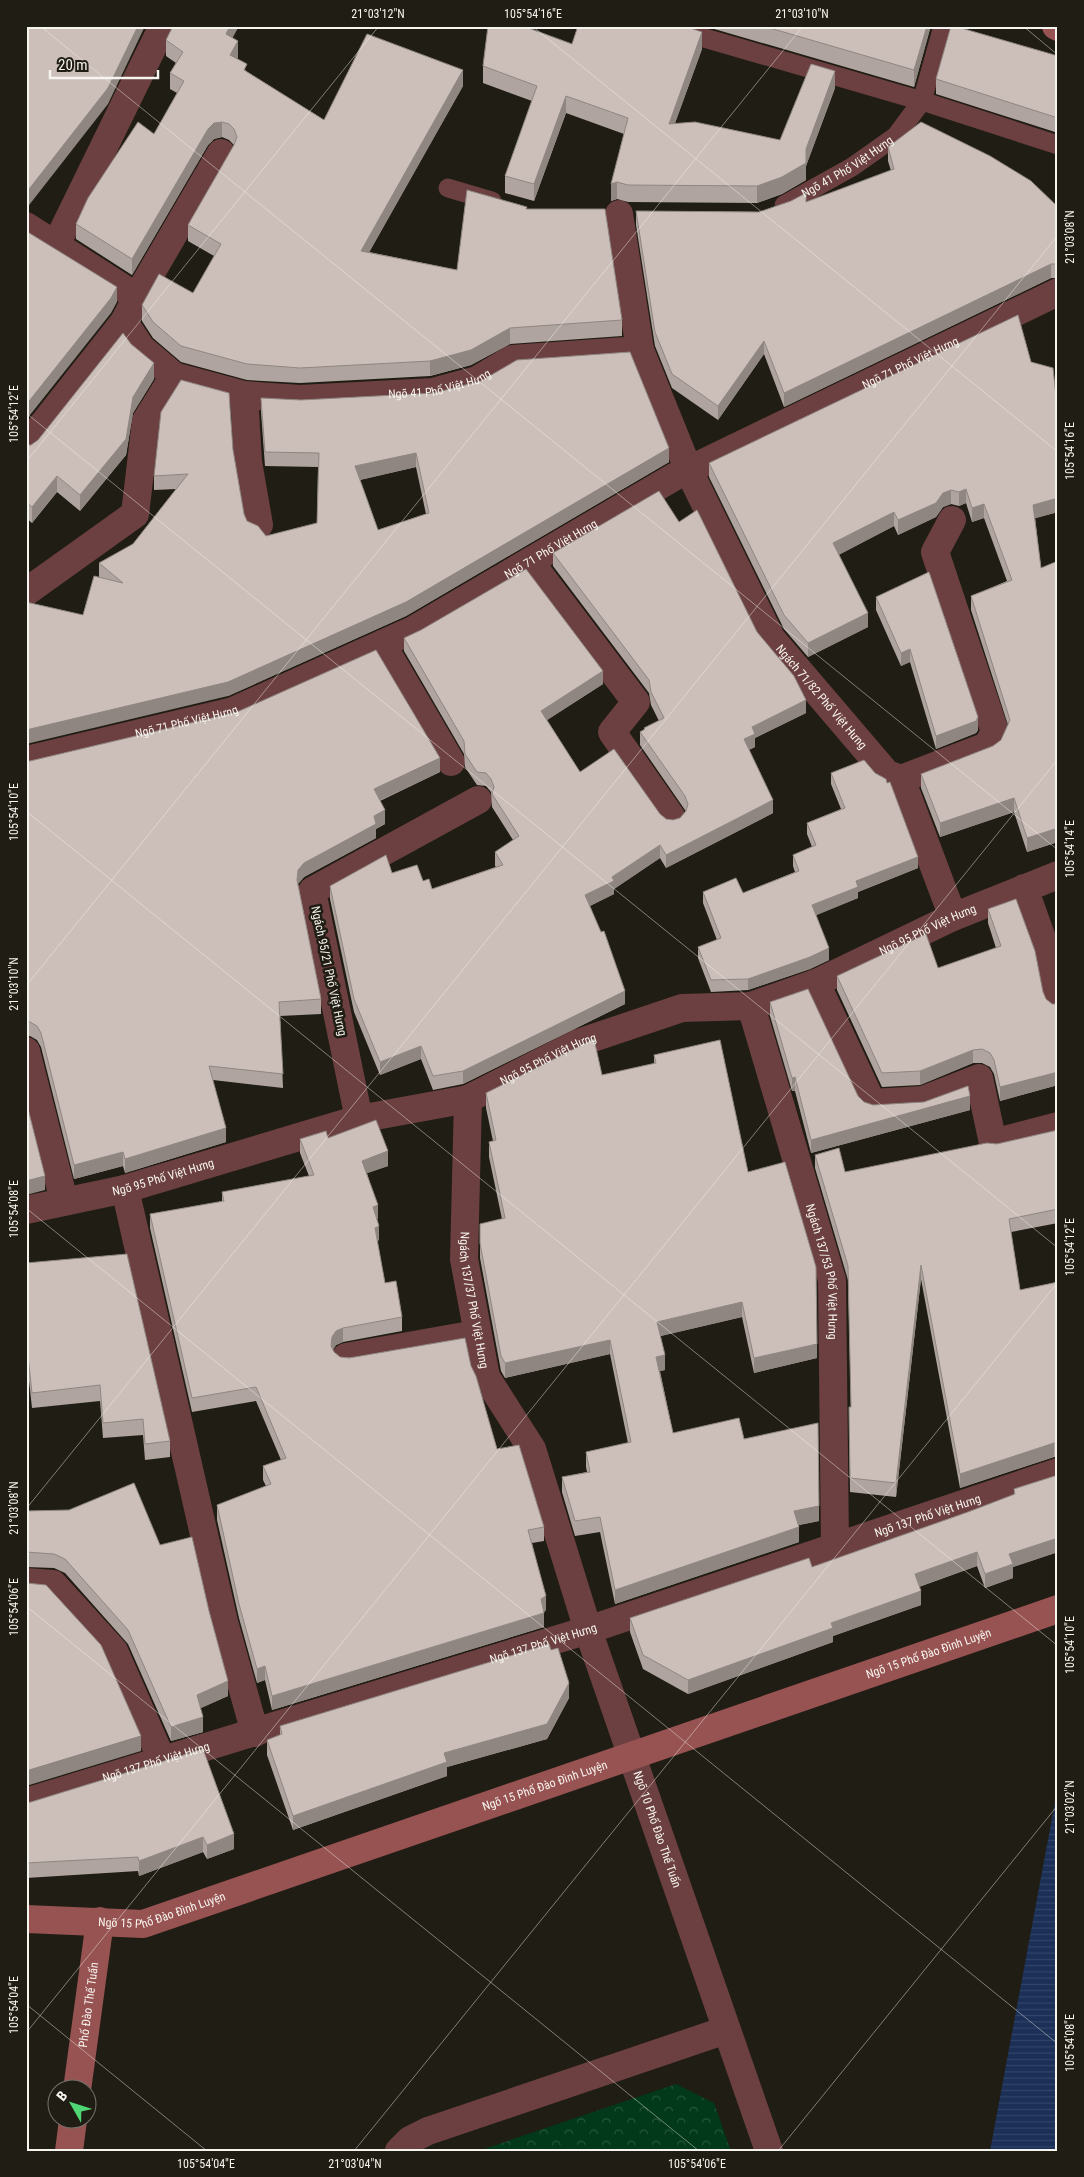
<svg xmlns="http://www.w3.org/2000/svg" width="1084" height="2177" font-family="'Roboto Condensed',sans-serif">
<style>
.park{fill:url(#park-crowns)}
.water{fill:url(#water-rules)}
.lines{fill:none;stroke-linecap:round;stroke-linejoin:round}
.lane{stroke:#6c4040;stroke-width:19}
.street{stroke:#6c4040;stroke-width:28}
.secondary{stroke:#975252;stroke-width:28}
.wall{fill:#afa4a0;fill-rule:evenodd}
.shaded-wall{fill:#8f8682}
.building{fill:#ccbfba;stroke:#8f8682;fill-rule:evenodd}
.ticks{fill:none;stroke:#f6f4ee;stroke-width:1;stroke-opacity:0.45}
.labels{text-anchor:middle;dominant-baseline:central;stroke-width:5;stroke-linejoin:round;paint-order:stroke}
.street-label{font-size:12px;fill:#f6f4ee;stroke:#201d14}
.neatline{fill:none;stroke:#f6f4ee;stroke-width:2}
.ticks-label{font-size:12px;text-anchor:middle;fill:#f6f4ee}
</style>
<defs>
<pattern id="park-crowns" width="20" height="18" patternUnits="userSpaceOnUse" patternTransform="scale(1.25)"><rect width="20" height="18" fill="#01391a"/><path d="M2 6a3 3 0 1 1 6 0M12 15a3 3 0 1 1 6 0" fill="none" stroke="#27563c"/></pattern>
<pattern id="water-rules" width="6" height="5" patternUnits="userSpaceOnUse" patternTransform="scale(1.25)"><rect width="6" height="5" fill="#1b2f57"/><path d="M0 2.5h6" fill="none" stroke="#324467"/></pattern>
</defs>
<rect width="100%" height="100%" fill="#201d14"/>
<path class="park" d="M676,2084L714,2103L731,2151H478Z"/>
<path class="water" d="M1058,1786V2151H990Z"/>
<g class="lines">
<g class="lane">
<path d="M663,26L922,101L1058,145"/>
<path d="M448,188L492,201"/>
<path id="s1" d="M784,205L852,167L896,136L922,101L943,26"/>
</g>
<g class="street">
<path d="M26,226L137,297L124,322L26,446"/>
<path d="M56,245L163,26"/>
<path d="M137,297L221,153"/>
<path id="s2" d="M124,322L141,348L174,376L244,395L300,399L433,392L477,380L512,359L640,350L619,214"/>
<path id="s3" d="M640,350L689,471L771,638L887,774L901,779L953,917"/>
<path d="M244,395L248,462L259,525"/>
<path d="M530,562L636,702L612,732L672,818"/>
<path d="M26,592L135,514L146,421L174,376"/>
<path d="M382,644L451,762"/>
<path id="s4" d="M26,760L233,711L413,630L674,477L1058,292"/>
<path d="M901,779L987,746L995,732L935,552L952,520"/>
<path d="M1024,888L1050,961L1058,1003"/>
<path d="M816,983L872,1103L923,1100L979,1078L993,1143L1058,1126"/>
<path id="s5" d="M751,1006L832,1280L835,1547"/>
<path d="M26,1051L64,1201"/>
<path id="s6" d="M468,1099L464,1259L486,1377L532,1449L588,1630L769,2151"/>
<path d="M359,1119L312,891L478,800"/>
<path d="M125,1189L224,1622L255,1733"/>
<path id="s7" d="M26,1210L125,1189L359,1119L468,1099L578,1043L682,1008L751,1006L816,983L953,917L1058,875"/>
<path d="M346,1357L476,1334"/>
<path d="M26,1582L53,1584L114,1651L162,1760"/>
<path id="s8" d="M26,1802L588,1630L1058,1472"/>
<path d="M399,2151L410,2140L428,2131L726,2030"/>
</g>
<g class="secondary">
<path d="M1056,26L1058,27"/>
<path id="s9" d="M26,1919L143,1924L1058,1609"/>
<path id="s10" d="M77,2090L100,1921"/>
<path d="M69,2151L73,2120"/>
</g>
</g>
<path class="wall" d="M704,26H930V29L914,87Z
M232,38L238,57L237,59L247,72L324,120L463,86L369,252L457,270L527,209L622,320V336L510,344L471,365L430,376L300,383L247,380L181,362L153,338L142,321V305L193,293L214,256L188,241V225L234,145L229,140L222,137L214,139L208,145L132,275L76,239V224L154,134L177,93L170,89V73L176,63L166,56V40Z
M572,44L702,49L675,123L780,140L835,88L806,166V180L782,194L757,203L628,202L617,199L611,201L624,134L566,113L534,201L505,193V176L532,101L483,83V66Z
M1058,56V133L936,94V79Z
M888,147L1058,207V278H1051L784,407L764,354L718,420L672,388L655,346L636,225V211L759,212L806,202L891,171L888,161Z
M1031,362L1058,416V512L1035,518L1041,568L1058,561V842L1027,852L1014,812L940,837L921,788V774L993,746L1001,740L1008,725L971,610V596L1007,581L984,518L972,522L966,503L959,506L951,504L943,507L936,517L898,535L894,526L838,555L868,627L808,657L784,629L709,477V463Z
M154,379L133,413L126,455L80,511L57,492L32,523L26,518V445H31Z
M261,398L669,462L406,616L228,696L83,615L99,577V563L133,544L176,489L154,490V476L233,450L244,514L247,521L266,536L317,523L318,467L265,466L261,412ZM416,467L426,514L378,530L360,480Z
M679,522L757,632L806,713L755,738V747L749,750L773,813L666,868L660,858L614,889V894L590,906L625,1004L463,1084L433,1090L421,1059L380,1075L354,1012L330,899V886L392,873L423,881L432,889L496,867L495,866V852L513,840L492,807L491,792L486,786L477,785L465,767L464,754L404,651V638L603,684L547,720L580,772L660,814L666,819L673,820L680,818L686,812L685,810L640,745V732L644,730V728L659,721L651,705L649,693L553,566V553Z
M876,597L978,730L976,733L936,749L910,662L901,666L876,610Z
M26,761L440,772L380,801L385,824L376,829V838L304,877L298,884L321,999V1014L280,1016L283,1088L213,1080L226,1142L125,1173L123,1166L74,1179L41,1047L37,1040L30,1036H26Z
M831,773L918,868L858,892V898L816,915L829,960L810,969L748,990L711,992L698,958V947L717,940L703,903V892L743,893L795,872L793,866V855L812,847L807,834V823L841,809L831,784Z
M988,909L1043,992L1046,999L1052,1004H1058V1085L1000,1101L994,1074L990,1067L982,1063H973L920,1085L882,1087L837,990V976L938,968L996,948L988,923Z
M1056,917H1058V936L1056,931Z
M770,1002L864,1102L873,1105L970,1110L811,1153L795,1091H792L770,1016Z
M654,1055L748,1172L817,1358L754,1373L742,1317L660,1336L665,1370L660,1371L673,1433L744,1439L819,1521L799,1525V1542L615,1604L600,1532L575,1536L562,1492V1477L587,1472L586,1467V1452L628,1443L610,1354L505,1378L501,1371L480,1258V1224L502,1219L489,1157V1142L493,1141L486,1108V1093L602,1075L654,1064Z
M1058,1130V1223L1011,1232L1020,1290L1058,1282V1457H1054L960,1488L921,1279L896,1497L850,1492L849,1407H851L848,1280L815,1168V1155L845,1172L997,1144Z
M328,1138L388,1166L367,1173L378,1219H377L379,1240L377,1241L385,1283L402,1317V1331L343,1342L336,1345L333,1350L334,1352L340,1357L471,1366L497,1449L544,1527V1541L532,1543L546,1610L544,1612V1627L272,1710L265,1680L257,1683L239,1618L217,1520V1505L266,1486L263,1480V1466L281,1460L256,1401L192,1412L150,1228V1214L222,1202V1192L309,1176L300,1153V1139Z
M26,1263L170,1441V1457L145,1460L143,1435L103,1438L100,1401L32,1408L26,1353Z
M1058,1475V1552L1013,1567V1578L985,1588L977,1566L919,1587L921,1605L833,1636V1642L688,1694L643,1669L630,1632V1618L812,1567L968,1512L1014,1495V1489Z
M26,1511L160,1545L228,1696L200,1708L203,1732L171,1741L128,1644L65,1573L54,1568L26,1567Z
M551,1650L569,1698L547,1739L447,1767V1776L293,1830L267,1755V1740L280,1735V1726Z
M203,1749L234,1849L207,1859L203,1852L139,1876L138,1871L26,1878V1803L31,1802Z"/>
<path class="shaded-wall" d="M138,26H145L108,104L26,209V193Z
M230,26H239L226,50V34Z
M927,26H930V29L914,87V70Z
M702,32V49L669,140V124Z
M238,41V57L230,71V55Z
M463,70V86L361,267V251Z
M835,71V88L806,166V149Z
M566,96V113L534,201V184Z
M222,122V137L214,139L208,145L132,275V259L208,129L214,123Z
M806,163V180L782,194L757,203V186Z
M617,182V199L611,201V184Z
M1051,264V278L784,407V393Z
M117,287V302L111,313L26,420V405Z
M510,328V344L471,365L430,376V361Z
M764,341V354L718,420V406Z
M154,363V379L133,413L126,455L80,511V495L133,397Z
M669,448V462L406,616L228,696L26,744V730Z
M416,453V467L355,481V466Z
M57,476V492L32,523V507Z
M966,489V503L959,506V492Z
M951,490V504L943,507L936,517L898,535V520L943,493Z
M1058,498V512L1033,519V505Z
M984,504V518L972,522V508Z
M894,512V526L833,558V543Z
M868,613V627L808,657V643Z
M910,649V662L901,666V653Z
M603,671V684L541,724V711Z
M806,700V713L755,738V747L744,752V739L752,727Z
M978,717V730L976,733L936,749V736Z
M440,758V772L374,803V789Z
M1014,798V812L940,837V823Z
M773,800V813L666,868V855Z
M385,810V824L376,829V838L304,877L298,884L297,894V880L298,870L304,863L374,816Z
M1058,828V842L1027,852V838Z
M660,845V858L614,889V894L585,908V895Z
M918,857V868L858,892V898L812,917V905L856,881Z
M829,948V960L810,969L748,990V979Z
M625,991V1004L463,1084V1071Z
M421,1046V1059L380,1075V1062Z
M973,1050V1063L920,1085V1071Z
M1058,1072V1085L1000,1101V1087Z
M795,1077V1091H792V1078Z
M970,1096V1110L811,1153V1140Z
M226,1128V1142L125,1173V1159Z
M388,1151V1166L362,1175V1161Z
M123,1152V1166L74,1179V1165Z
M45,1176V1190L26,1195V1181Z
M378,1205V1219L373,1221V1207Z
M379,1226V1240L375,1242V1228Z
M921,1265V1279L896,1497V1483Z
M742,1302V1317L657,1337V1322Z
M343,1328V1342L336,1345L332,1351L331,1346L332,1337L336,1331Z
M610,1340V1354L505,1378V1363Z
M817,1344V1358L754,1373V1358Z
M665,1355V1370L656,1372V1357Z
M1054,1443V1457L960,1488V1474Z
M819,1506V1521L794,1526V1511Z
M799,1527V1542L615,1604V1590Z
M1058,1538V1552L1013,1567V1578L985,1588V1574L1009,1554Z
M977,1552V1566L915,1588V1574Z
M921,1591V1605L833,1636V1642L688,1694V1680L831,1623Z
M546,1596V1610L541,1613V1599Z
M544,1613V1627L272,1710V1696Z
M265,1666V1680L257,1683V1669Z
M228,1681V1696L197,1710V1695Z
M569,1683V1698L547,1739L447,1767V1776L293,1830V1816L444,1753Z
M203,1717V1732L171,1741V1727Z
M141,1736V1751L26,1786V1771Z
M234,1834V1849L207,1859V1845Z
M203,1837V1852L139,1876V1861Z"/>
<path class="building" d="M26,26H138L108,88L26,193Z
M173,26H230L226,34L238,41L230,55L247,64L244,70L324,120L367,34L463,70L361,251L457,270L467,190L527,207L526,209H605L622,320L510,328L471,350L430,361L300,368L247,364L181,346L153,322L142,305L159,274L193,293L221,244L188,225L234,145L237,137L234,129L229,124L222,122L214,123L208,129L132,259L76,224L88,198L138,122L154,134L184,81L170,73L183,52L166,40Z
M488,26H523L572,44L578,26H684L702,32L669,124L695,122L780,140L811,64L835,71L806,149V163L782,177L757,186L628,185L617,182L611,184L628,118L566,96L534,184L505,176L537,86L483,66Z
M763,26H927L914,70Z
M951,26H954L1058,56V118L936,79Z
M921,122L990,156L1031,181L1058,207V264H1051L784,393L764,341L718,406L672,374L655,332L636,211L759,212L791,201L806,193V202L894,169L888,147Z
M26,231L117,287L111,298L26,405Z
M1018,315L1031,362L1053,368L1058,416V498L1033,505L1041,568L1058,561V828L1027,838L1014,798L940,823L921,774L993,746L1001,740L1010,720L971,596L1012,580L984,504L972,508L966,489L959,492L951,490L943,493L936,503L898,520L894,512L833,543L868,613L808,643L784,615L709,463Z
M123,333L131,344L154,363L133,397L126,439L80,495L57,476L32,507L26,502V445H31L38,440Z
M630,352L669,448L406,602L228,682L26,730V602L83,615L94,576L123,583L99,563L133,544L188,474L154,476L161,412L181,380L229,393L233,450L244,514L247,521L258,526L266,536L317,523L319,453L265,452L261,398L301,400L434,393L481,381L517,360ZM416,453L429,513L378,530L355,466Z
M659,491L679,522L697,510L757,632L794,676L806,700L752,727L755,734L744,739L773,800L666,855L660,845L612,877L614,881L585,895L601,932L604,931L625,991L463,1071L433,1076L421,1046L380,1062L354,999L330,886L386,855L392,873L417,865L423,881L429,879L432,889L503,865L495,852L519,836L492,794L494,787L491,779L486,773L477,772L465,754L464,741L404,638L421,630L526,569L603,671L541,711L580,772L614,749L660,814L666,819L673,820L680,818L686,811L688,804L685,796L640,732L645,729L644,728L664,718L651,692L649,680L553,553Z
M929,572L978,717L976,721L936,736L910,649L901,653L876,597Z
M376,650L440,758L374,789L385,810L374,816L376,824L304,863L298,870L297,880L321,999L279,1002L283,1074L209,1066L226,1128L125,1159L123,1152L74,1165L41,1033L37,1026L30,1022H26V761H30L237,712Z
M864,760L875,773L886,779L887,783L890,782L918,857L856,881L858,887L812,905L829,948L810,957L748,979L711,980L698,947L721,938L703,892L736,878L743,893L799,871L793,855L816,845L807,823L845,808L831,773Z
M1016,899L1035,951L1043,992L1046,999L1052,1004H1058V1072L1000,1087L994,1060L990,1053L982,1049L973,1050L920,1071L882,1073L837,976L926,934L938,968L1001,946L988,909Z
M808,989L858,1096L864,1102L873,1105L924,1102L968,1086L970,1096L811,1140L795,1077L792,1078L770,1002Z
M594,1039L602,1075L656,1063L654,1055L720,1040L748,1172L785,1162L816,1267L817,1344L754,1358L742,1302L657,1322L665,1355L656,1357L673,1433L739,1418L744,1439L818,1423L819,1506L794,1511L799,1527L615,1590L600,1517L575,1521L562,1477L590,1472L586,1452L631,1442L610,1340L505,1363L501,1356L480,1243V1224L505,1218L489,1142L496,1140L486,1093Z
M26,1101L45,1176L26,1181Z
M376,1120L388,1151L362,1161L378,1205L373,1207L379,1226L375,1228L385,1283L396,1281L402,1317L343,1328L336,1331L332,1337L331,1346L334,1352L340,1357L349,1358L465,1338L471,1366L476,1376L497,1449L519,1445L544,1527L528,1530L546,1596L541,1599L544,1613L272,1696L265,1666L257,1669L239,1604L217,1505L271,1484L263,1466L286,1458L256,1387L192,1398L150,1214L224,1201L222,1192L314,1175L300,1139L326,1131L328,1138Z
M1058,1130V1209L1009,1219L1020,1290L1058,1282V1443H1054L960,1474L921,1265L896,1483L850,1478L849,1407H851L848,1266L815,1155L839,1148L845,1172L987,1143L997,1144Z
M127,1254L170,1441L145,1444L143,1419L103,1423L100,1385L32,1393L26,1337V1263Z
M1058,1475V1538L1009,1554L1013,1564L985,1574L977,1552L915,1574L921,1591L831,1623L833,1628L688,1680L643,1655L630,1618L809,1558L812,1567L968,1512L1015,1494L1014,1489Z
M134,1483L160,1545L192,1537L209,1611L228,1681L197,1695L203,1717L171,1727L128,1630L65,1559L54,1554L26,1552V1511L69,1510Z
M26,1583L46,1585L101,1645L141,1736L26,1771Z
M549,1644L551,1650L558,1648L569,1683L547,1724L444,1753L447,1762L293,1816L267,1740L282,1734L280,1726Z
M203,1749L234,1834L207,1845L203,1837L139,1861L138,1857L26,1863V1803L31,1802Z"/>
<path class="ticks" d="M40,26L1058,850M532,26L1058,452M1023,26L1058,55M26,413L1058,1248M26,462L379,26M26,811L1058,1646M26,986L803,26M26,1208L1058,2044M26,1509L1058,235M26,1606L699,2151M26,2004L207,2151M26,2033L1058,759M354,2151L1058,1282M778,2151L1058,1805"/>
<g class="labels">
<g class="street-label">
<text stroke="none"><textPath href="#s1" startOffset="74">Ngõ 41 Phố Việt Hưng</textPath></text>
<text stroke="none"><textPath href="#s4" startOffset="975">Ngõ 71 Phố Việt Hưng</textPath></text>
<text stroke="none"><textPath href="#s2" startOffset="344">Ngõ 41 Phố Việt Hưng</textPath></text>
<text stroke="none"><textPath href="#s4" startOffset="570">Ngõ 71 Phố Việt Hưng</textPath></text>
<text stroke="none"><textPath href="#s3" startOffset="394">Ngách 71/82 Phố Việt Hưng</textPath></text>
<text stroke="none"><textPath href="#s4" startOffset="165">Ngõ 71 Phố Việt Hưng</textPath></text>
<text stroke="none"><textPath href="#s7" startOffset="951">Ngõ 95 Phố Việt Hưng</textPath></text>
<text transform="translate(329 971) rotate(78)">Ngách 95/21 Phố Việt Hưng</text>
<text stroke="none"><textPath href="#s7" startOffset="546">Ngõ 95 Phố Việt Hưng</textPath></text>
<text stroke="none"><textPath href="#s7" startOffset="141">Ngõ 95 Phố Việt Hưng</textPath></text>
<text stroke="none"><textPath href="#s5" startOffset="276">Ngách 137/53 Phố Việt Hưng</textPath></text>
<text stroke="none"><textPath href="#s6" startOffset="202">Ngách 137/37 Phố Việt Hưng</textPath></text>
<text stroke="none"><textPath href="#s8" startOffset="946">Ngõ 137 Phố Việt Hưng</textPath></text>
<text stroke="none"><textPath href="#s8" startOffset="541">Ngõ 137 Phố Việt Hưng</textPath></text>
<text stroke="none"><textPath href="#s9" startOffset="948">Ngõ 15 Phố Đào Đình Luyện</textPath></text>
<text stroke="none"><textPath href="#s8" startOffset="136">Ngõ 137 Phố Việt Hưng</textPath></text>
<text stroke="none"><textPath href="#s9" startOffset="542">Ngõ 15 Phố Đào Đình Luyện</textPath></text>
<text stroke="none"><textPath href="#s6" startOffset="766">Ngõ 10 Phố Đào Thế Tuấn</textPath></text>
<text stroke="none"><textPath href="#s9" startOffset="138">Ngõ 15 Phố Đào Đình Luyện</textPath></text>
<text stroke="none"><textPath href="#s10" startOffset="86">Phố Đào Thế Tuấn</textPath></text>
</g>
</g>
<rect width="1084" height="2177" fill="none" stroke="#201d14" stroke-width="55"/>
<g transform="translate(72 2104) rotate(309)"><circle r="24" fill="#201d14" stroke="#76736b"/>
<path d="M0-4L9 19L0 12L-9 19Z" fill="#4fd675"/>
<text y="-8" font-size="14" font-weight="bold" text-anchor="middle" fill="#f6f4ee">B</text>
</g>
<path d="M50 70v8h108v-8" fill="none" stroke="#f6f4ee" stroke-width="2.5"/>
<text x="58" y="70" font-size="15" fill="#f6f4ee" stroke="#201d14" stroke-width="4" paint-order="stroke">20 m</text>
<rect x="28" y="28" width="1028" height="2122" class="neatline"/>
<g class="ticks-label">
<text x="378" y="18">21°03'12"N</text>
<text x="533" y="18">105°54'16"E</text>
<text x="802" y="18">21°03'10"N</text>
<text transform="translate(1070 237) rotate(-90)" y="4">21°03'08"N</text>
<text transform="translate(14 414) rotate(-90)" y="4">105°54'12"E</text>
<text transform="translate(1070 451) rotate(-90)" y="4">105°54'16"E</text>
<text transform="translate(14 812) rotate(-90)" y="4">105°54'10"E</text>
<text transform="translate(1070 849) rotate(-90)" y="4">105°54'14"E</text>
<text transform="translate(14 984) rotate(-90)" y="4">21°03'10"N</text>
<text transform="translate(14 1209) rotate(-90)" y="4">105°54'08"E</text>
<text transform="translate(1070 1247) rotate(-90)" y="4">105°54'12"E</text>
<text transform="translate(14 1508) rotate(-90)" y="4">21°03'08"N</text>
<text transform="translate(14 1607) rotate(-90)" y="4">105°54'06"E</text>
<text transform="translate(1070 1645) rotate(-90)" y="4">105°54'10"E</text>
<text transform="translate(1070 1807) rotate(-90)" y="4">21°03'02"N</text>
<text transform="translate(14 2005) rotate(-90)" y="4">105°54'04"E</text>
<text transform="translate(1070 2043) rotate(-90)" y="4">105°54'08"E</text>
<text x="206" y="2168">105°54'04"E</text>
<text x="355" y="2168">21°03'04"N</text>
<text x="697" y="2168">105°54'06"E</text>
</g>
</svg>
